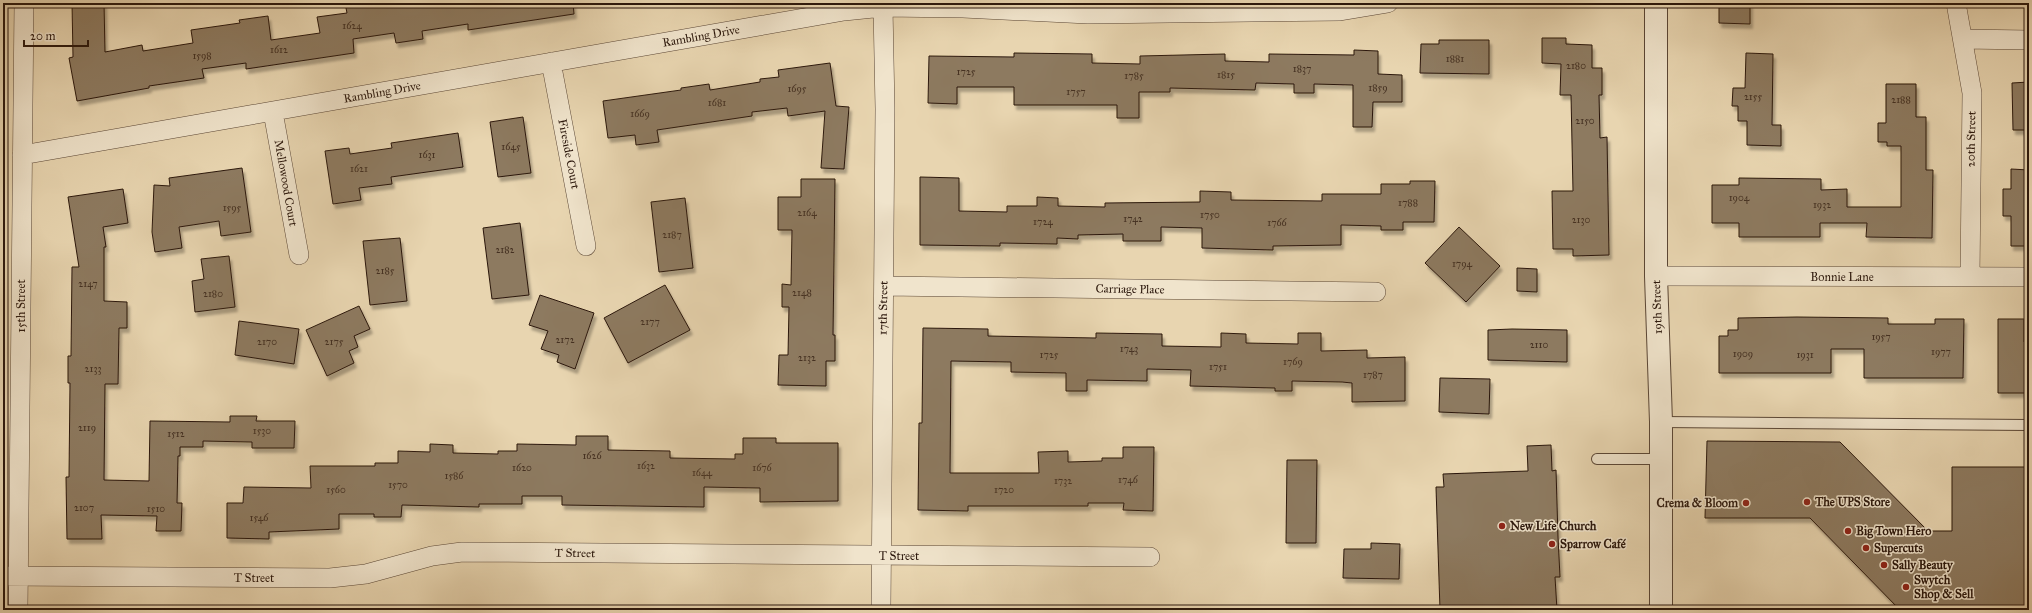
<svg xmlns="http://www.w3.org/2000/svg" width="2032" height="613" font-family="'IM FELL Great Primer',serif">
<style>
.building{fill:#8d7a61;stroke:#2b170c;filter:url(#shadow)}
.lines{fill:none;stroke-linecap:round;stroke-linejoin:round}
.service-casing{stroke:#5a4635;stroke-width:12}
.minor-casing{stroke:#5a4635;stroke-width:20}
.tertiary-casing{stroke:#5a4635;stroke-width:24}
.service{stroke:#f0e4cc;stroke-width:10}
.minor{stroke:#f0e4cc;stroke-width:19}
.tertiary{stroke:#f0e4cc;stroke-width:22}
.poi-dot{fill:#8f2418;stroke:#f0e4cc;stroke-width:1.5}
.labels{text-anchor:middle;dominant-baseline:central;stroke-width:3;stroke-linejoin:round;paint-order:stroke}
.number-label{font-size:10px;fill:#443021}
.street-label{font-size:12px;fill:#2b170c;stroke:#f0e4cc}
.poi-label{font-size:12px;font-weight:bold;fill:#2b170c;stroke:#f0e4cc;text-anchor:start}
</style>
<defs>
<filter id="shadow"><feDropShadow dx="2.5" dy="4.5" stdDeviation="1" flood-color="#0004"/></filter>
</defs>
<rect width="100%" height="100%" fill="#e8d5b0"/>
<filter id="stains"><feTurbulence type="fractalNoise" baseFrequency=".005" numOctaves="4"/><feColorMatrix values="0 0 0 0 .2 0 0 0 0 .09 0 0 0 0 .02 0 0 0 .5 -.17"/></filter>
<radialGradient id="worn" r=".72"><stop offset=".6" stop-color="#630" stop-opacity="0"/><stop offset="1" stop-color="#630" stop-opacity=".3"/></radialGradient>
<path class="building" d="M72,3H104L105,52L142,45L143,51L193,43L191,30L240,23L239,20L268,16L271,40L320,33L317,17L347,13L345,3H573L574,14L468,30V24L422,31L423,39L396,43L394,33L353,39L354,53L246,69V63L202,69L204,78L149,86V88L77,101L69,58L73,57Z
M1719,3H1750V24L1719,23Z
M1542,38H1566V44L1592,45V68H1602V95H1599L1600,138L1607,137L1609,255L1573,256V249H1553L1552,191H1573L1571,95H1560L1561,64L1542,63Z
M1439,40H1489V74L1420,73L1421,44H1439Z
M1354,50L1378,51V74L1402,75V102H1373L1372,127H1353V85L1314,84V93H1294V84L1256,83L1255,90L1170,88V92H1139V118H1117V105H1014V87H957V104L928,103L929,56L1014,57V53L1092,54V63L1140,64V56L1225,54V61L1269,62V54L1354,55Z
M1746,53L1773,54L1772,125H1781V146L1747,145V121H1738V106H1732L1733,88H1745Z
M830,63L836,106L849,107L844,169L821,168L825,111L788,116L787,108L752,112V116L657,130L659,142L636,145L635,135L608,138L603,101L681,90V88L709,84L710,90L760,82V79L779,77L778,70Z
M2029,82V130H2013L2012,83Z
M1886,84H1916V117H1926V170H1933L1932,238L1866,237L1867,223H1820V237H1739V223H1712V185H1739V178L1821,179V190L1847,189V207H1901V146H1887V142H1878V123H1886Z
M523,117L531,173L498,177L490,122Z
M458,133L463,167L391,177L392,184L359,188L361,200L333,204L325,151L349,148L350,154L392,148L391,143Z
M242,168L251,232L221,236L219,221L179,227L182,248L155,252L152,232L154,185L170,186L169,178Z
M2011,169L2029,170V246H2011V216H2003V189H2011Z
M920,177L959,178V211L1007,212V206H1037V197L1058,198V206L1105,207V203L1200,202V191L1231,192V200L1322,201V194H1381V184H1410V181H1435L1434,222H1403V230H1381V226L1341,225V245L1273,246V250L1202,248V228L1161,227V241H1123V234L1078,235V239L1057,238V244L1000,243V246L920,245Z
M801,179H835L833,335H835V361H826V386L778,385L779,355H788L789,307H782V284L791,285L792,230H778V197H801Z
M123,189L128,223L103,227L106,247H104V301L127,302V328H119L118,384H105L104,480L149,481L150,421L230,422V416H257L256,421H295L294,448H252V442L203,441V447H180V456H178L177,503H182L181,531H156L157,516L101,515L102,539H67L66,477H69L70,383H68V356H71L72,267H79L68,197Z
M685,198L693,268L659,272L651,202Z
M520,223L529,295L492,299L483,228Z
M1459,227L1500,266L1466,302L1425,263Z
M400,238L407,301L370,305L363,241Z
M229,256L235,307L195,312L192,281L204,279L201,259Z
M1517,268L1537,269V292L1517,291Z
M665,285L690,330L628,363L604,318Z
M540,295L594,313L575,369L557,362L559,355L541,349L548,331L529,325Z
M359,306L370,329L354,336L358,347L349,351L354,363L327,376L306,330Z
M1797,317L1888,318V324H1935V319H1964L1963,378H1864V349H1831V373H1719V336H1728V330H1738V318Z
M1998,319H2024V342H2029V393H1998Z
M239,321L299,329L294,364L235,355Z
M923,328L988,329V336L1096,338V333L1162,334V346L1221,347V333L1246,334V343L1298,344V333H1321V351L1367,350V358L1405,357V401L1352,402V383L1342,382L1292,381V391H1275V388L1190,386L1191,370L1147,369V381L1087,380V391H1066V373L1011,372V362L951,361L950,473H1039L1038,452L1068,451V462L1102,461V458H1123V447H1154L1153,511L1123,510L1124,503H1088V506H968V511L918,510L919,423H922Z
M1512,329L1567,330V362L1488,360V330Z
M1440,378L1490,379L1489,414L1439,412Z
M576,436H608V450L670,451V458L735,459V454H743V438H776V443H838V501L760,502V488L704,487V507L562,505V496H522V504H479V507L402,505L401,517H374V514H339V529L269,532V539L227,538V503H243L244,487L311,488L310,466H375V463H398V451L430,452V444L453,445V453L498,454V451H517V444L576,445Z
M1707,441L1840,442L1928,531H1952V467H2029V610H1900L1810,518H1705Z
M1551,445L1552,471L1556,470L1558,537L1560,577H1555L1557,610H1440L1436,487H1444L1443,474L1528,471L1527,446Z
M1287,460H1317L1316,543H1286Z
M1371,543L1400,544L1399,579L1343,578L1344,549H1371Z"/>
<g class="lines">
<defs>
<path id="service" d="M1661,422L2029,425
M1597,459H1661"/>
<path id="minor" d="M1956,3L1972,93L1970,277
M1963,39L2029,40
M551,62L586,246
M273,112L299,255
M22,155L844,11L883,7L963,8L1088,14L1340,11L1388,3
M1656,276L2029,277
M884,286L1376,292
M3,576L330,578L366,574L432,556L462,552L1150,557
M18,610L24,3
M881,610L885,109L883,7"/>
<path id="tertiary" d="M1656,3V276L1661,422V610"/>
</defs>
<use href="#service" class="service-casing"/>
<use href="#minor" class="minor-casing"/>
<use href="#tertiary" class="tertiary-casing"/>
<use href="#service" class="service"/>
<use href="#minor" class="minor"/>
<use href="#tertiary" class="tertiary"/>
</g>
<g class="poi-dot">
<circle cx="1807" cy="502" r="4"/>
<circle cx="1746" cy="503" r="4"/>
<circle cx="1502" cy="526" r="4"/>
<circle cx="1848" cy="531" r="4"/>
<circle cx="1552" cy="544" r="4"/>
<circle cx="1866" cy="548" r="4"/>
<circle cx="1884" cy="565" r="4"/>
<circle cx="1906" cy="587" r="4"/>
</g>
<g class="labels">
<g class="number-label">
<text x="352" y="26">1624</text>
<text x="279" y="50">1612</text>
<text x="202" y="56">1598</text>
<text x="1455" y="59">1881</text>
<text x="1576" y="66">2180</text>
<text x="1302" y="69">1837</text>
<text x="966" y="72">1725</text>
<text x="1226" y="75">1815</text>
<text x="1134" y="76">1785</text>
<text x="1378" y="88">1859</text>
<text x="797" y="89">1695</text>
<text x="1076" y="92">1757</text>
<text x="1753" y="97">2155</text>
<text x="1901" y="100">2188</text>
<text x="717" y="103">1681</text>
<text x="640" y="114">1669</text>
<text x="1585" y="121">2150</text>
<text x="511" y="147">1645</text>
<text x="427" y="155">1631</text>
<text x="359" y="169">1621</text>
<text x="1739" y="198">1904</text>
<text x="1408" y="203">1788</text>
<text x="1822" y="205">1932</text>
<text x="232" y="208">1595</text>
<text x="807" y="213">2164</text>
<text x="1210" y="215">1750</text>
<text x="1133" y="219">1742</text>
<text x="1581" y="220">2130</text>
<text x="1043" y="222">1724</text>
<text x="1277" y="223">1766</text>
<text x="672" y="235">2187</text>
<text x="505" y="250">2182</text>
<text x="1462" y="264">1794</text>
<text x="385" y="271">2185</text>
<text x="88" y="284">2147</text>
<text x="802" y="293">2148</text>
<text x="213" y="294">2180</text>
<text x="650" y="322">2177</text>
<text x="1881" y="337">1957</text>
<text x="565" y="340">2172</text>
<text x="267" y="342">2170</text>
<text x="334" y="342">2175</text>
<text x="1539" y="345">2110</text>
<text x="1129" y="349">1743</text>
<text x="1941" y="352">1977</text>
<text x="1743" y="354">1909</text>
<text x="1049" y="355">1725</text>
<text x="1805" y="355">1931</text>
<text x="807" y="358">2132</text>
<text x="1293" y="362">1769</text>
<text x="1218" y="367">1751</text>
<text x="93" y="369">2133</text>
<text x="1373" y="375">1787</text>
<text x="87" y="428">2119</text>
<text x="262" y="431">1530</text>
<text x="176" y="434">1512</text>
<text x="592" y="456">1626</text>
<text x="646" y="466">1632</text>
<text x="522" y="468">1620</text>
<text x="762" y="468">1676</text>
<text x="702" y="473">1644</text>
<text x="454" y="476">1586</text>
<text x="1128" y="480">1746</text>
<text x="1063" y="481">1732</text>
<text x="398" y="485">1570</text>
<text x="336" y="490">1560</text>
<text x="1004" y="490">1720</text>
<text x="84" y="508">2107</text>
<text x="156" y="509">1510</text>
<text x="259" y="518">1546</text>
</g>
<g class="street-label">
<text transform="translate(701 36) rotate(-10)">Rambling Drive</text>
<text transform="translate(382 92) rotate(-10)">Rambling Drive</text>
<text transform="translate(1971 139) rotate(-89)">20th Street</text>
<text transform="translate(569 154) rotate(79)">Fireside Court</text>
<text transform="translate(286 183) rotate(80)">Mellowood Court</text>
<text x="1842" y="277">Bonnie Lane</text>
<text transform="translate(1130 289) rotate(1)">Carriage Place</text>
<text transform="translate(21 306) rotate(-90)">15th Street</text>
<text transform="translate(1657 307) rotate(-92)">19th Street</text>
<text transform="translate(883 308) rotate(-89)">17th Street</text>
<text transform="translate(575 553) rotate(1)">T Street</text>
<text x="899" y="556">T Street</text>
<text x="254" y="578">T Street</text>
</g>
<g class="poi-label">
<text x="1815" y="502">The UPS Store</text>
<text x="1738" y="503" text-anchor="end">Crema &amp; Bloom</text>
<text x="1510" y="526">New Life Church</text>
<text x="1856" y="531">Big Town Hero</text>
<text x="1560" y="544">Sparrow Café</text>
<text x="1874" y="548">Supercuts</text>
<text x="1892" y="565">Sally Beauty</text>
<text x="1914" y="580">Swytch<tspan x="1914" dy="14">Shop &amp; Sell</tspan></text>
</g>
</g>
<rect width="2032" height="613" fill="none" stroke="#e8d5b0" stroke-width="16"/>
<rect x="4" y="4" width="2024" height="605" fill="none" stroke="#2b170c" stroke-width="2"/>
<rect x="8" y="8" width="2016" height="597" fill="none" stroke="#2b170c"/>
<path d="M24 40v6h64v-6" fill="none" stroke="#2b170c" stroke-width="2"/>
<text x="30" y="40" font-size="12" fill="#2b170c" stroke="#f0e4cc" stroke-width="3" paint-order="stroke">20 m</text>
<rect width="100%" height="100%" filter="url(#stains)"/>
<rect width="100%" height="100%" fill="url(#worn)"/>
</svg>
